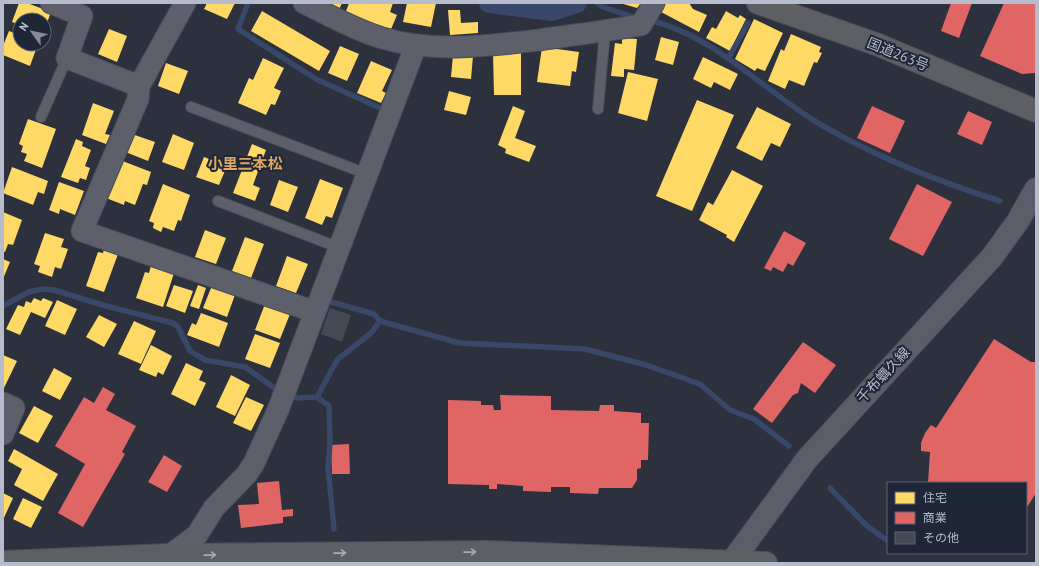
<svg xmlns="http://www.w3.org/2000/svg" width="1039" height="566" font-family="'PT Sans','Noto Sans JP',sans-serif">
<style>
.homes{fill:#ffd966}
.shops{fill:#e06666}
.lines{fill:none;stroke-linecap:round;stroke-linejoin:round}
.stream{stroke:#394769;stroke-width:5.5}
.canal{stroke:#394769;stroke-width:20}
.building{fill:#454954}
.lane-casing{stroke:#494c55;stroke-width:12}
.street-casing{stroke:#494c55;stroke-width:23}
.secondary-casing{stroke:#494c55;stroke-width:24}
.highway-casing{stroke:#494d58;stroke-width:24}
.lane{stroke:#5d606a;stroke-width:10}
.street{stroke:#5d606a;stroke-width:21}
.secondary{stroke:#5b5e68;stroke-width:22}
.highway{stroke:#5d5f64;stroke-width:22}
.oneway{stroke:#a5a9b8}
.labels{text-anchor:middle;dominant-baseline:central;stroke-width:4;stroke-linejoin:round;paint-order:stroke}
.street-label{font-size:14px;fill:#b7bccd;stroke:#1e2638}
.neighbourhood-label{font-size:15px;font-weight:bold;fill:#dca763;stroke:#1e2638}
</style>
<rect width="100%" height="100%" fill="#2c313d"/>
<path class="homes" d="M19,3H27L51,12L44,31V20H20V25L12,22Z
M207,3H235L227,19L204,9Z
M325,3H342L337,14Z
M349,3H393L390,12L397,15L389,34L344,17Z
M407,3H436L431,27L403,22Z
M620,3H641L637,8Z
M666,3H689L693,9L707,15L699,32L661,12Z
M448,10H460L461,23L478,22V33L450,35Z
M262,11L330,51L319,71L251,31Z
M726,11L738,18L740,15L746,19L730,51L706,38L712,27L716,29Z
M754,19L783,33L765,71L757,68L755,71L735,59Z
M109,29L127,36L117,62L98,54Z
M9,31L20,35V44H38L30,66L3,55V46Z
M791,34L821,47L819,52L822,53L817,63L814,62L804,86L789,80L785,89L768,81L781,49L784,51Z
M661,37L679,42L673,65L655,60Z
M622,38L637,39L634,70L624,69V77L611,76L615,43L622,44Z
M340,46L359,54L347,81L328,73Z
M542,47L579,52L576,72L572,71L570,86L537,82Z
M521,52V95H494L493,53Z
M453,55L473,56L471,79L451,77Z
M703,57L738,74L730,90L714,82L711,88L693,79Z
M263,58L284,68L274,88L281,91L275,105L271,104L266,115L238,103L249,78L253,80Z
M371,61L392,70L382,91L386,93L381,103L357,93Z
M166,63L188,71L179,94L158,86Z
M628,72L658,79L647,121L618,113Z
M449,91L471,97L466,115L444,110Z
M697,100L734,115L692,211L656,196Z
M93,103L114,111L105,134L110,135L106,144L82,135Z
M513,106L525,111L515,138L536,146L529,162L505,153L506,149L498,145Z
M757,107L791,124L780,147L771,143L762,161L736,148Z
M28,119L56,129L42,168L24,161L27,154L21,152L23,146L19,144Z
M129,133L155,142L148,161L123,151Z
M173,134L194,143L184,170L162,162Z
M76,139L83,142L82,146L91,150L85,166L90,168L86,180L80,178L78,183L61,177Z
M252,144L266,150L253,185L260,188L255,201L233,193Z
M204,157L227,166L219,185L196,177Z
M120,160L151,172L147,185L143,184L135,205L125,201L124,205L106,198Z
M12,167L48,181L44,194L38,192L33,205L3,193Z
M732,170L763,186L734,242L726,237L727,235L699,220L708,202L713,205Z
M320,179L343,188L332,218L326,216L322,225L305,218Z
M279,180L298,187L288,212L270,205Z
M59,182L84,191L75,215L60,209L59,214L49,210Z
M163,184L190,195L181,221L178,220L174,231L163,227L161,232L153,228L154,223L149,221Z
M3,212L22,220L13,245L8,244L5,252L3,251Z
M205,230L226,238L216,264L195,257Z
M45,233L64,239L61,247L68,249L61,269L55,267L52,277L38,272L40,266L34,264Z
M245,237L264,244L251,278L232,271Z
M104,249L118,254L104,292L86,286L98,252L103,253Z
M287,256L308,264L296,293L276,286Z
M3,259L10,262L3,279Z
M152,262L175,270L163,307L136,298L145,272L149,273Z
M213,283L236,292L227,317L203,308Z
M174,285L193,291L185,313L166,306Z
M198,285L206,288L199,309L190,306Z
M34,298L41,301L43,298L53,302L45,318L31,312L20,335L6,329L18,305L24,307L26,301L31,303Z
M57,300L77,309L65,335L45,326Z
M265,304L290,314L280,339L255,330Z
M201,313L228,323L219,347L187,335L192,323L196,325Z
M99,315L117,324L104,347L86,337Z
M134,321L156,331L141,364L118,354Z
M255,334L280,343L270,368L245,359Z
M151,345L172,356L163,375L158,372L156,377L139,370Z
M3,355L17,361L3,390Z
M186,363L203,371L199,380L206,383L195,406L171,394Z
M54,368L72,378L60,400L42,391Z
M231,375L250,385L235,416L216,407Z
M246,397L264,405L251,431L233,423Z
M34,406L53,416L38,443L19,433Z
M14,449L58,474L43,501L14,485L22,469L8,461Z
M3,493L13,498L3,520Z
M23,498L42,507L31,528L13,519Z"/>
<path class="shops" d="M951,3H972L959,38L941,31Z
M1004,3H1036L1035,73L1022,74L980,56Z
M872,106L905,121L890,153L857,138Z
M968,111L992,122L982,145L957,134Z
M917,184L952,202L923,256L889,239Z
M784,231L806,243L793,266L788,263L783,272L773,267L771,271L764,268Z
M994,339L1031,362H1036V493L1026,509V483H928L930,452L921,451V443L925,433L931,425L936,428Z
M803,342L836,365L815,393L801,383L798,393L793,395L772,423L753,409Z
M103,387L115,394L106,410L136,426L122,452L125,454L83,527L58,513L85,464L55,446L84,397L94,403Z
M500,395L551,396V410L599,411L600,405H614V411L641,413V423H649L648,460H641V468L637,469V480L632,488H599L598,494L570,493V487H551V492L523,491V486L497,484V489H489V485L448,484V400L481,401V405H493L494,410H501Z
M349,444L350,474H332L331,445Z
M164,455L182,466L167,492L148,482Z
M279,481L282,510L293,509V516L283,517V523L241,528L238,505L259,504L257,483Z"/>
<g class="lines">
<path class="stream" d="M248,3L238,29L316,79L382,109
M597,3L603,7L636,18
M648,20C716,35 765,93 823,126C879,158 939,182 1000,201
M728,59L748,23
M331,302L374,314L380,321L459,343L585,349L646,365L700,384L730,410L754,419L789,446
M3,306L29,292L43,289L54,290L106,306L173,323L178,327L190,351L205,360L245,367L277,390L297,398L317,397L337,360L371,333L380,321
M317,397L329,406L330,444L328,467L334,529
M830,488L867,526L888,541"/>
<path class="canal" d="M489,3L552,11L577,3"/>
</g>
<path class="building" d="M330,308L351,315L342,342L321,334Z"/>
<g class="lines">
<defs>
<path id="lane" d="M191,107L367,174
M598,109L605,31
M41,117L67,58
M218,201L340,248"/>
<path id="street" d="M51,3L82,16L67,58L139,86L185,3
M304,3C329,15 355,30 382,38C433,53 487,46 539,40C573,35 607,31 641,25L654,3
M139,86L138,99L82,231L315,312
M3,403L14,408L3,434
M161,562L197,535L214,508L247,474L254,463L278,410L416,45"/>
<path id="secondary" d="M731,563L807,459L992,257L1018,221L1036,189"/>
<path id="highway" d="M758,3L876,44L1036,111
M3,562L168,555L488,552L766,563"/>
</defs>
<use href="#lane" class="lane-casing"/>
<use href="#street" class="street-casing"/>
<use href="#secondary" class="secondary-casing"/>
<use href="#highway" class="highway-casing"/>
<use href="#lane" class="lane"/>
<use href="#street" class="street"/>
<use href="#secondary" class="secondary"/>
<use href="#highway" class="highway"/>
</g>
<defs><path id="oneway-shaft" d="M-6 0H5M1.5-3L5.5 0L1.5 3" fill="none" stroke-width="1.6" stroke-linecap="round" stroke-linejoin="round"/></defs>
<g class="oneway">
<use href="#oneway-shaft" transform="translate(470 552) rotate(-1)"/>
<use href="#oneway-shaft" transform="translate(340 553) rotate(-1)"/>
<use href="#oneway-shaft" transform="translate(210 555) rotate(-1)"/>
</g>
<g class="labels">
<g class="street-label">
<text transform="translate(898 54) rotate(22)">国道263号</text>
<text transform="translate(883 375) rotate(-47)">千布蠣久線</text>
</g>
<g class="neighbourhood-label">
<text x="245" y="163">小里三本松</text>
</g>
</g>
<rect width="1039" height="566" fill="none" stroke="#b7bccd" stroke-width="8"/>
<rect x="887" y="482" width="140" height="72" fill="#1e2638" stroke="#5b6274"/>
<rect x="895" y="492" width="20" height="12" fill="#ffd966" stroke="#5b6274"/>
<text x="923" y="502" font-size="12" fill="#b7bccd">住宅</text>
<rect x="895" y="512" width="20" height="12" fill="#e06666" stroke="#5b6274"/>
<text x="923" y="522" font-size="12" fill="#b7bccd">商業</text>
<rect x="895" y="532" width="20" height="12" fill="#454954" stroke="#5b6274"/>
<text x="923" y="542" font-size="12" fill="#b7bccd">その他</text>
<g transform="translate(32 32) rotate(303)"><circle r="19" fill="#1e2638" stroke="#5b6274"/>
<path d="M0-3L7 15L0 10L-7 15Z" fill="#868b9b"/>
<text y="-6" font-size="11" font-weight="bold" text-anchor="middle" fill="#b7bccd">N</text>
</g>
</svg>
